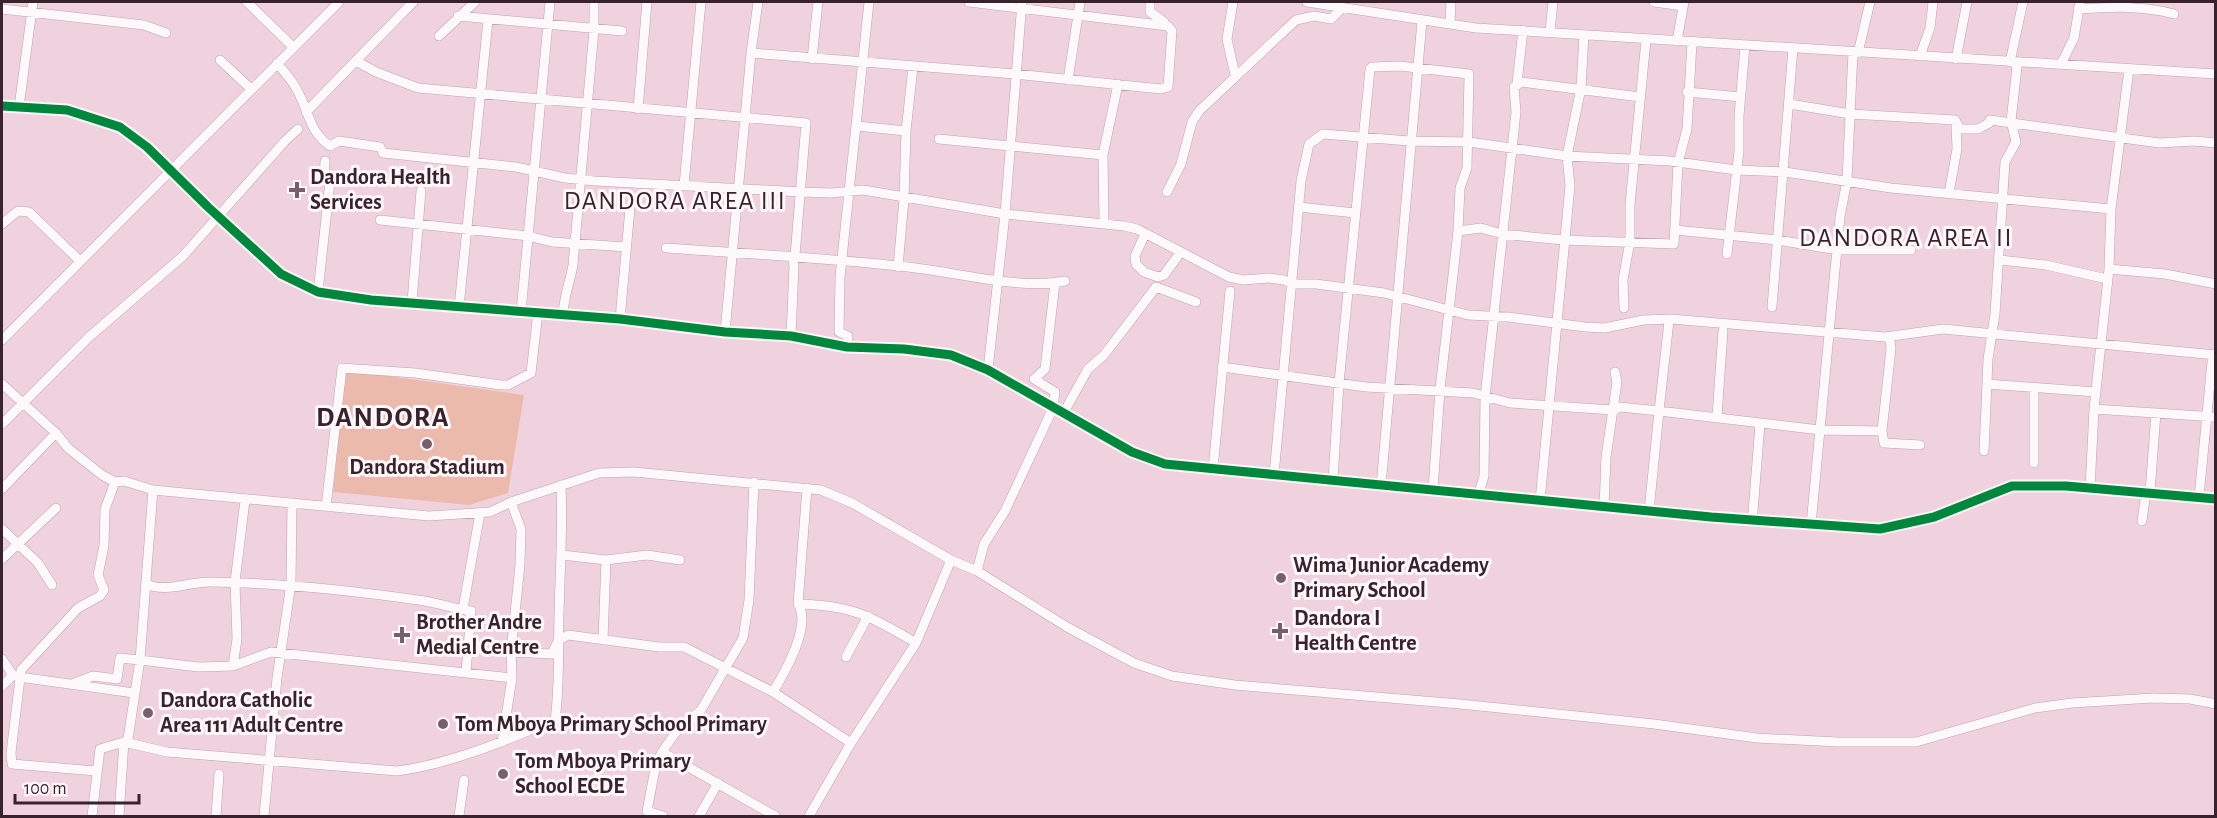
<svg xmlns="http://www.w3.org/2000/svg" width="2217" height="818" font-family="'Alegreya Sans',sans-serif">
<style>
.green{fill:#ecbaac}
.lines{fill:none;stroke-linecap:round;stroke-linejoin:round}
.minor-casing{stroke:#bba4af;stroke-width:10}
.minor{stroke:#fdf8fa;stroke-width:9}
.cycleway-casing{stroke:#fdf7f9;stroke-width:13}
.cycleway{stroke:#00873e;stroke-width:9}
.poi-dot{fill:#78606b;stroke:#fdf7f9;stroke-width:2}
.labels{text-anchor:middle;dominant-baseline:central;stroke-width:6;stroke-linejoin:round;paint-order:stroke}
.poi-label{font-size:22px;font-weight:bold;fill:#38232c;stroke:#fdf7f9;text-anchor:start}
.quarter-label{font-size:26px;letter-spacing:1.5px;fill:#38232c;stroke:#fdf7f9}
.district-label{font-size:28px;font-weight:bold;letter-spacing:1.5px;fill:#38232c;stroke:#fdf7f9}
</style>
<rect width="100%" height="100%" fill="#f0d2df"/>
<path class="green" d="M346,370L524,395L508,493L469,505L333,492Z"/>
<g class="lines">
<defs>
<path id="minor" d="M247,2L293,47
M1150,2V12L1164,22
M1233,2L1227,39L1235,75
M1307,2L1476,28L2216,74
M1654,2L1683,6
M2,9L144,25L166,33
M2078,9C2111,7 2142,5 2174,14
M458,16L622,31
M1450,23L1451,2
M1550,31L1553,2
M439,36L475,2
M1677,41L1684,2
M751,53L1015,74L1161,89L1168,87L1172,31L1168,26L969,2
M1858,53L1870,2
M1920,56L1930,28L1933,2
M812,59L818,2
M1956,59L1967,2
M220,60L251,89
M356,61L376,72L418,88L806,123L795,256
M2010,62L2023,2
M277,63C284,72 292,80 297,90C309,111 309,132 330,146L339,141L380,147L383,153L516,167L565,178L595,181L802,192L831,193L863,190L1005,214L1124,226L1137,229L1229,277L1243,280L1269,278L1284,280L1292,284H1316L1384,293L1468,315L1508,317L1585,327L1605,328L1643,320L1671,319L1885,337L1943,329L2216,355
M2061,64L2074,38L2080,2
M1068,80L1080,2
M1517,83L1523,30
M1687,92L1741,97
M1790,104L1850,114L1955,120L1960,129H1978L1989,123L1990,120L2159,143L2194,141L2216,143
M2,106L67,110L120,127L147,147L208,207L281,274L318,292L371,300L620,319L725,332L791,336L847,347L904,349L951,355L988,370L1132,452L1165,464L1711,517L1880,529L1934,517L2012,486H2066L2216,499
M19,107L33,2
M638,109L647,2
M306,112L413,2
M857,126L906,131L913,67
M939,139L1103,155
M684,185L701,2
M1167,192L1181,164L1192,122L1199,111L1296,20L1314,16L1331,19L1342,8
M1949,193L1957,149L1956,124
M1299,207L1355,213
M380,220L528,236L552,242L626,247
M1104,223L1103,155L1118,84
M2,224L18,211L29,212L80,261
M1675,230L1777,240L1838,250H1911
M1458,231L1481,228L1502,234L1563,240L1674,244L1678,163L1687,129L1692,43
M1145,234L1135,256L1136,264L1144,272L1158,277L1164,275L1180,253
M666,248C749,254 832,258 916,268C958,273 1023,290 1065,281
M1727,254L1739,151V116L1745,46
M2000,260L2046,265L2107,279
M898,267L904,199L906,131
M2109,269L2165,274L2216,284
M318,292L330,181L324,178L325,161
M412,302L421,191
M459,307L488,20
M1772,307L1793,48
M1624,308L1623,280L1630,241V204L1646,40
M521,312L550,2
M563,314C564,296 570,282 573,265L594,30V2
M620,319L630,208
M725,332L751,53L758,2
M791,336L794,266L792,256
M2,340L339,2
M847,347L848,336L839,332L840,277L869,2
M1222,367L1366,387L1473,393L1510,403L1613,410L1620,407L1659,411L1669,321
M988,370L1005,214L1022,2
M2,384L56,433L68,448L102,475L115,482L124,481L153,490L429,516L490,512L511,502L599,473L634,472L821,490L852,503L951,560L977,571L1067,627L1134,663L1172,676L1235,685L1460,704L1654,724L1757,738L1838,742H1916L2035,708L2072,703L2153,698L2190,699L2216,704
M1987,384L2096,392
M2034,388V463
M2094,409L2216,417
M1063,414L1088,369L1104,355L1156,287L1196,302
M1717,416L1723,331
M2,424L89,337L183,256L285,141L298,129
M1882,431L1891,349L1890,341
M1984,451L1988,359L1995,314L2005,162L2016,142L2011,121L2017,67L2014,62
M1213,469L1230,291
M1274,475L1301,181L1309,144L1323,134L1409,141L1469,142L1567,156L1670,161L1736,170L1785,172L1891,188L2111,209
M1333,480L1339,383L1370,69L1372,67L1400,66L1469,74L1467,168L1460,188L1458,231L1440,389L1433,490
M1381,486L1422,21
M2,489L56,433
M2090,489L2094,409L2109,269L2111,209L2129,69
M153,490L140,660L198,667L233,666L271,652L512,678
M2150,492L2156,413
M1479,493L1484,476L1485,397L1516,112L1514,87L1521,82L1640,97
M2199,497L2212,362
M1540,501L1570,186L1567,156L1581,88L1584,35
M326,507L342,368L415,373L501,385H508L531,373L538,312
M1604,507L1606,457L1617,382L1615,372
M1649,511L1659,411L1820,430L1882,431L1884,443L1920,445
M1750,519L1753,512L1760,424
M2142,521L2146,492
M1811,525L1840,217L1847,180L1853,52
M2,529L38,563L52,585
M562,555L606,560L647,555L680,560
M2,559L56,508
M977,571L984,544L1005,511L1053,408L1055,392L1034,379L1045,369L1055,283
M146,584C165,593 189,582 209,582C279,583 348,590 418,600C436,602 454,609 471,611L466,673
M798,604C851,605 871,616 916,643
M463,609L480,513
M603,640L606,560
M511,652L552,654L558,641L568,635L659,647H684L773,692L851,743
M846,657L868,616
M2,659L13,675L19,677L134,693
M233,666L237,639L235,582L245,500
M72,684L93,676L117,679L120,658L140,660L128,739L124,742L119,816
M2,686L13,675
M773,692C785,672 812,626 798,604L807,488
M502,742L512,678L511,652L520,565L521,529L511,502
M662,752L775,816
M96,771L12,764L11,753L21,670L78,608L100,596L104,590L98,575L104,546L105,509L115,482
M92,816L100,749L124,742L167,752L397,771C451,764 504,741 555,720C560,685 558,650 559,614C560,571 563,529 561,485
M216,816L219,774
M264,816L277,678L291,584L292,503
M459,816L464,780
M663,816L647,811L656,764L662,752L676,732L701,710L743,638L749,600L754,482
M699,816L718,783
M809,816L851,743L916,643L951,560"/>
</defs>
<use href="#minor" class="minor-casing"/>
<use href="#minor" class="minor"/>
<defs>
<path id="cycleway" d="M2,106L67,110L120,127L147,147L208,207L281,274L318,292L371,300L620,319L725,332L791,336L847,347L904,349L951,355L988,370L1132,452L1165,464L1711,517L1880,529L1934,517L2012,486H2066L2216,499"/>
</defs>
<use href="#cycleway" class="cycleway-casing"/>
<use href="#cycleway" class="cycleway"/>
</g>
<g class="poi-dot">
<path d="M294 181h6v6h6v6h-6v6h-6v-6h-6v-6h6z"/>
<circle cx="427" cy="444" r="6"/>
<circle cx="1281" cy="578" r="6"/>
<path d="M1277 622h6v6h6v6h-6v6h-6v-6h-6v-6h6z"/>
<path d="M399 626h6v6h6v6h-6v6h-6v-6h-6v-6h6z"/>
<circle cx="148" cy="713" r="6"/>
<circle cx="443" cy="724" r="6"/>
<circle cx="503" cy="774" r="6"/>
</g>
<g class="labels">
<g class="poi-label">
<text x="310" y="177">Dandora Health<tspan x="310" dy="25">Services</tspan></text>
<text x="427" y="467" text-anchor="middle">Dandora Stadium</text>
<text x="1293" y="565">Wima Junior Academy<tspan x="1293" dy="25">Primary School</tspan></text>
<text x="1294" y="618">Dandora I<tspan x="1294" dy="25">Health Centre</tspan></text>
<text x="416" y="622">Brother Andre<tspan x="416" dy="25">Medial Centre</tspan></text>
<text x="160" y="700">Dandora Catholic<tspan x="160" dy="25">Area 111 Adult Centre</tspan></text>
<text x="455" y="724">Tom Mboya Primary School Primary</text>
<text x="515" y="761">Tom Mboya Primary<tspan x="515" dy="25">School ECDE</tspan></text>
</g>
<g class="quarter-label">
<text x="675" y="201">DANDORA AREA III</text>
<text x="1906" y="238">DANDORA AREA II</text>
</g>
<g class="district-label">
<text x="383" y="418">DANDORA</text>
</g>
</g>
<rect width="2217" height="818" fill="none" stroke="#38232c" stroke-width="6"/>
<path d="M15 794v9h124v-9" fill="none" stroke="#38232c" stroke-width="3"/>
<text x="24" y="794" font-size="18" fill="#38232c" stroke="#fdf7f9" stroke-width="4.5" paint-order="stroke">100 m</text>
</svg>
